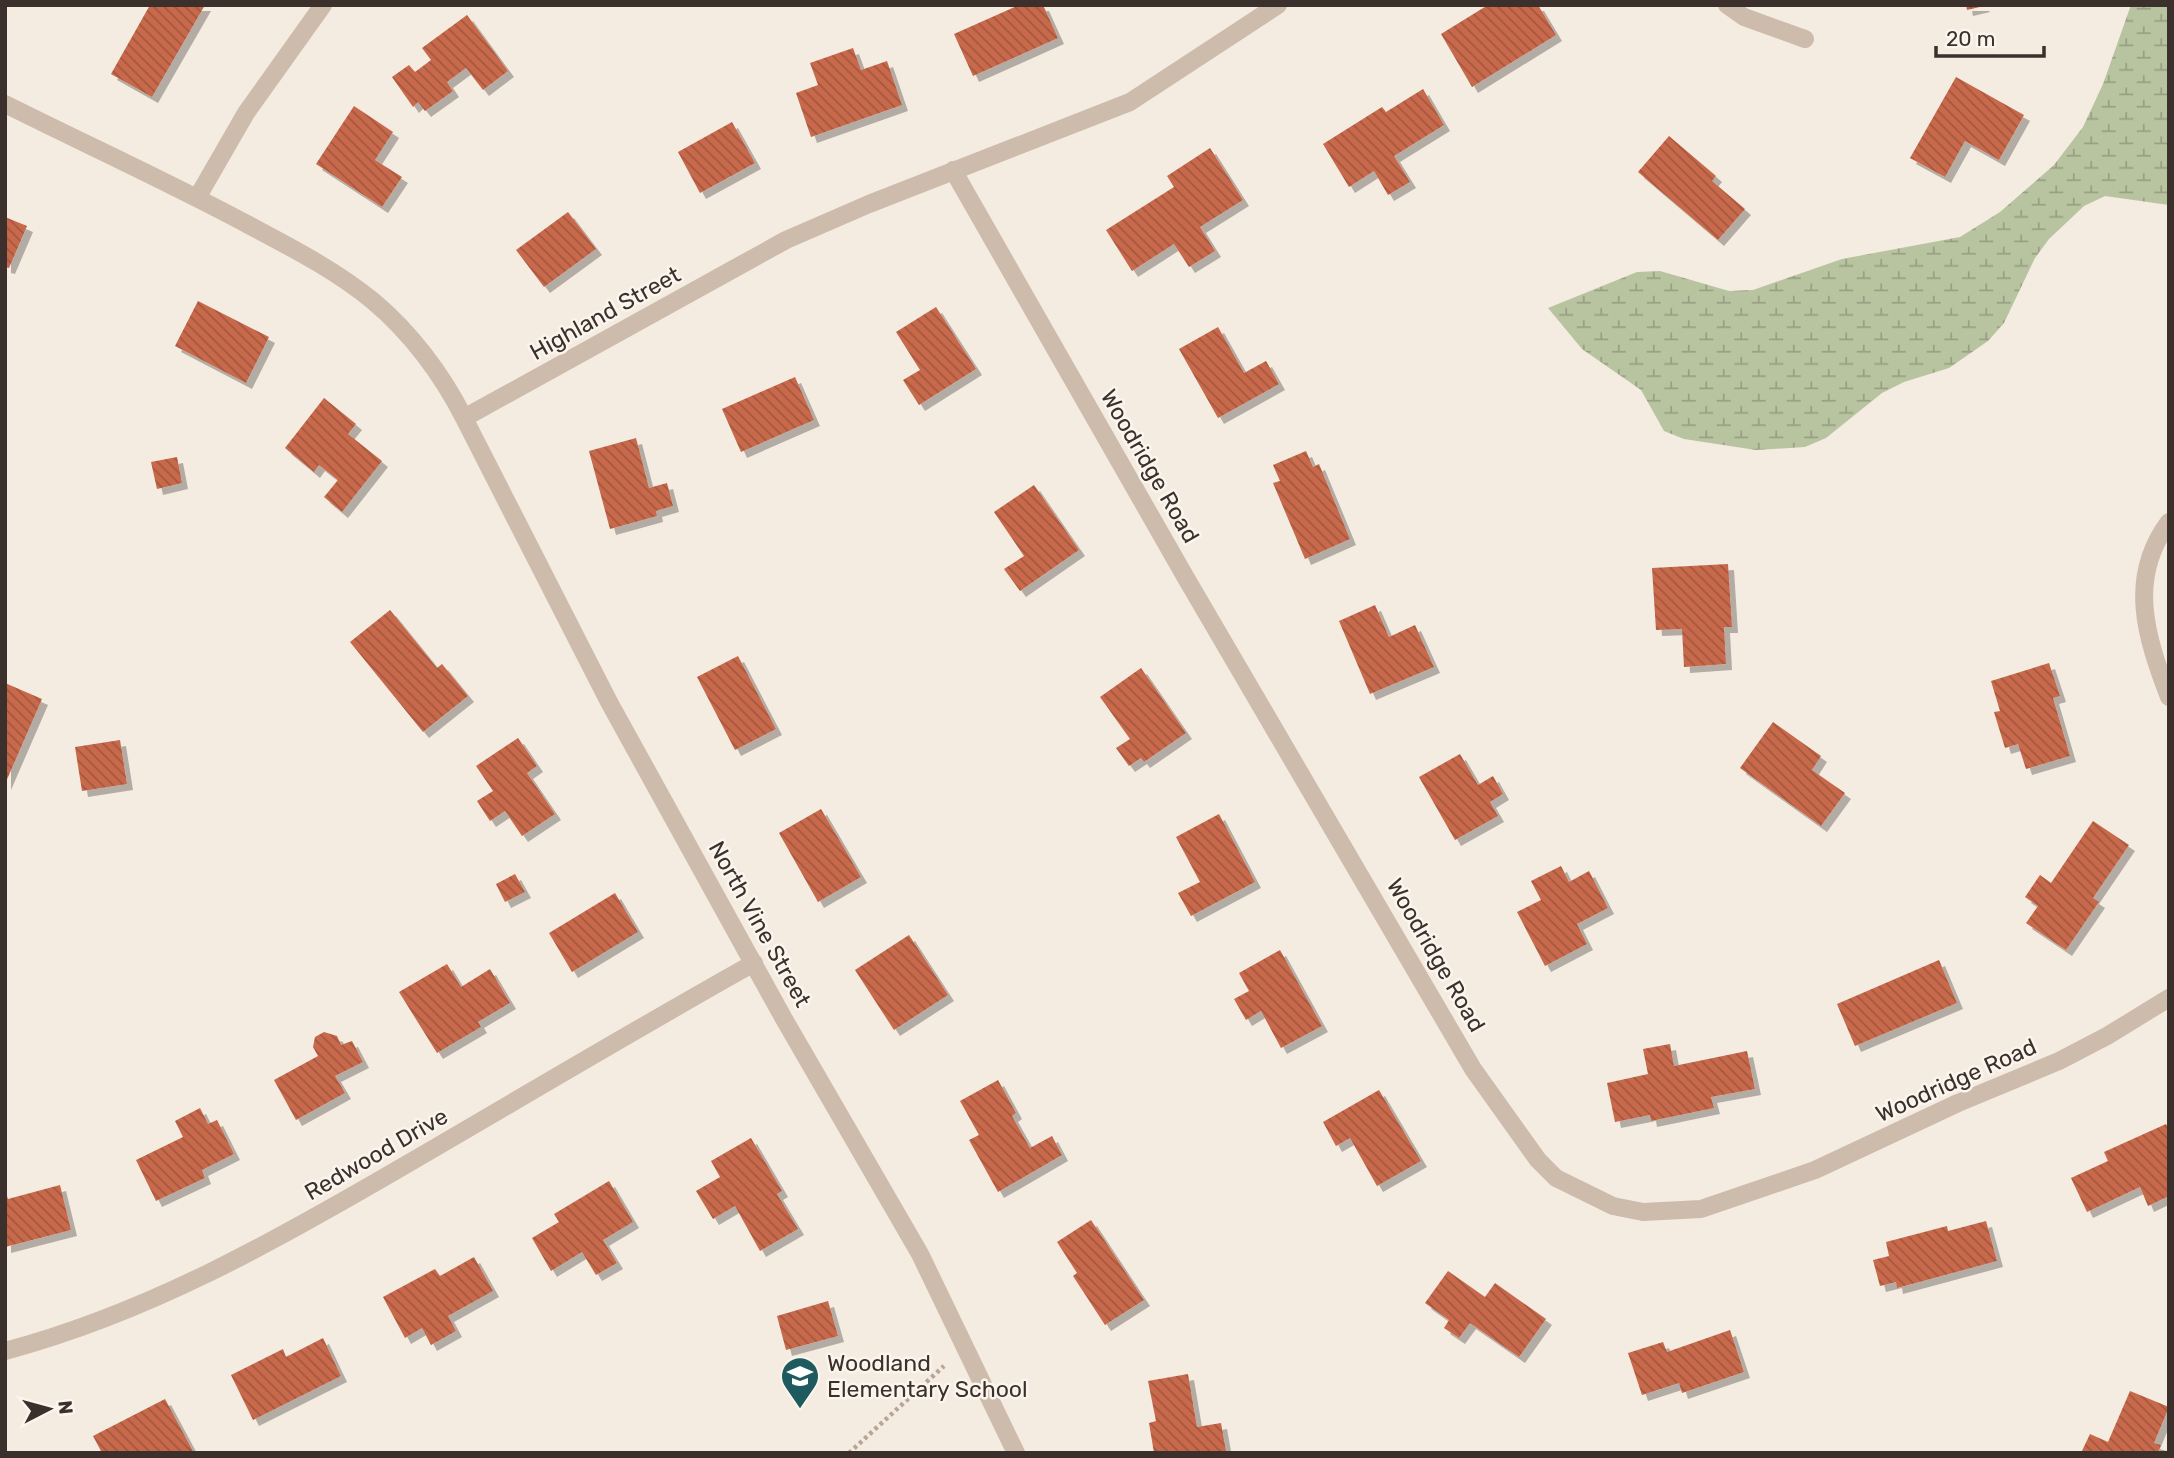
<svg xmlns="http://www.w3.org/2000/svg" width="2174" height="1458" font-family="Rubik,sans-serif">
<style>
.wetland{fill:url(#wetland-marsh)}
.building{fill:url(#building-back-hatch);filter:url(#shadow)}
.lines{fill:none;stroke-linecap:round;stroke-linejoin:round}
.path{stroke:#b9a596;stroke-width:4.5;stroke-dasharray:3.5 3.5;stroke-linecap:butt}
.minor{stroke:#cdbbac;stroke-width:18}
.labels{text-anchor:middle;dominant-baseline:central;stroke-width:5;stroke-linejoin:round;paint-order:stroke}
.street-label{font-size:23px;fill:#3b302b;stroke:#fbf5ee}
.poi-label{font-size:23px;fill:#3b302b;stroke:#fbf5ee;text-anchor:start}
</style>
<defs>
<pattern id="wetland-marsh" width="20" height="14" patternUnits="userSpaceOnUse" patternTransform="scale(1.75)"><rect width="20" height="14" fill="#b8c4a0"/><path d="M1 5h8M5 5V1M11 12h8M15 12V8" fill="none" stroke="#97a083"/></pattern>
<pattern id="building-back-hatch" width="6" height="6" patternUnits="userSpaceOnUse" patternTransform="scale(1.75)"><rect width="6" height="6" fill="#c8694b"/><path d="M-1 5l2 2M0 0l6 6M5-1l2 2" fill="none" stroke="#a4573f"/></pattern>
<filter id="shadow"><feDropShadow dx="6" dy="6" stdDeviation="0" flood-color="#0004"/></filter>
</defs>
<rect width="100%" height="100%" fill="#f4ebe1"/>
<path class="wetland" d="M2131,5H2169V205L2105,196L2084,206L2049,239L2035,258L2004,323L1988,341L1949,368L1904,382L1882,393L1826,438L1805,447L1756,450L1684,439L1664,431L1641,390L1582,349L1548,308L1637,272L1660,271L1729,291L1753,290L1842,259L1960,237L2000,212L2054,165L2083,127L2103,84Z"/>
<path class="building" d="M150,5H205L152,97L111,74Z
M1019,5H1043L1058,38L973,76L954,34Z
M1488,5H1538L1556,35L1472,87L1441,34Z
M1966,5H1983L1984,6L1967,10Z
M467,15L508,71L483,90L466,68L447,82L453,91L425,111L418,102L413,107L392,77L409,65L415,72L431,60L422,48Z
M853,48L861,70L887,61L902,105L811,137L796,93L818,85L810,63Z
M1956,77L2024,115L1999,160L1965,141L1945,177L1910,158Z
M1423,89L1444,125L1394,156L1410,182L1388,195L1374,171L1349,187L1323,144L1382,107L1386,112Z
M354,106L393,132L375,160L402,177L382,207L316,164Z
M732,122L755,163L700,193L678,152Z
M1669,136L1716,176L1712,181L1745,209L1718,240L1638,172Z
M1210,148L1243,200L1200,227L1215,251L1189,267L1174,244L1132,271L1106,230L1174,187L1167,176Z
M568,212L596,249L544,287L516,250Z
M5,217L27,226L9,268L5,267Z
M198,301L269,337L246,383L175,346Z
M936,307L976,369L919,405L903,380L920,370L896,332Z
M1218,327L1244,373L1266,361L1279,384L1218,418L1179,349Z
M795,377L814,420L741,452L722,409Z
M324,398L356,424L348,434L382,461L342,512L324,497L338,480L319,465L314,472L285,448Z
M636,438L649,488L667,483L673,506L656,511L657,516L610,529L589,451Z
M1306,451L1313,467L1319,464L1350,539L1305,559L1273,483L1280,481L1273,465Z
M177,457L182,483L157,489L151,462Z
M1034,485L1079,550L1020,591L1004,569L1024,556L994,512Z
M1728,564L1732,627H1724L1726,664L1684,667L1682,629L1656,630L1652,568Z
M1375,605L1389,637L1415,625L1434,667L1370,694L1339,621Z
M390,610L437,668L442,664L468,696L423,732L350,642Z
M738,656L776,729L735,750L697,677Z
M2049,663L2060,696L2053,698L2070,756L2026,769L2018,744L2005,748L1994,712L2000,711L1991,681Z
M1141,668L1186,733L1144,762L1141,758L1129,766L1116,748L1130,739L1100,697Z
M5,683L42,699L5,784Z
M1773,722L1821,756L1812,770L1845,793L1821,826L1740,768Z
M518,738L537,766L527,773L555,814L522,836L505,811L490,821L477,801L493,791L476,766Z
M120,740L127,784L82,791L75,747Z
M1460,754L1478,785L1493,776L1503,794L1490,802L1498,816L1455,840L1419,777Z
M821,809L861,877L818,902L779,833Z
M1219,814L1255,882L1191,916L1178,893L1200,882L1176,837Z
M2093,821L2129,845L2093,898L2099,902L2066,950L2026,923L2038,906L2025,897L2040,875L2051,883Z
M1561,866L1569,882L1589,871L1608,908L1577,924L1587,944L1545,966L1517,912L1541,900L1531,881Z
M515,874L525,892L505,902L496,884Z
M615,893L638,932L572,972L549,933Z
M909,935L948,995L894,1030L855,970Z
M1280,950L1322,1026L1281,1048L1261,1011L1246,1020L1234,999L1249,991L1239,973Z
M1939,960L1957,1003L1855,1046L1837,1004Z
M447,964L461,987L490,969L510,1003L478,1022L481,1027L437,1053L399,992Z
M324,1032L337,1036L341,1045L352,1041L363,1062L335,1076L345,1093L296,1120L274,1080L318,1056L313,1047L315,1037Z
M1670,1044L1674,1066L1747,1051L1755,1089L1711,1097L1714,1108L1651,1121L1650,1115L1615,1122L1607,1083L1648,1074L1643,1049Z
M998,1080L1016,1113L1012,1116L1030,1148L1052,1136L1062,1155L998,1192L969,1140L979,1135L960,1101Z
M1379,1090L1421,1161L1377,1186L1350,1138L1336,1146L1323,1122Z
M200,1108L208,1124L217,1120L234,1154L202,1170L205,1178L156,1201L136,1160L183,1137L175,1121Z
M2166,1124L2169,1130V1196L2148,1206L2140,1187L2087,1212L2071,1178L2108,1161L2104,1152Z
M751,1138L782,1191L777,1194L798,1229L760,1251L735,1206L713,1219L696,1191L720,1177L711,1161Z
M609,1181L633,1222L603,1240L617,1263L596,1275L582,1252L551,1271L532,1238L559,1222L554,1214Z
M60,1185L71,1230L5,1247V1191L8,1199Z
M1091,1220L1144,1300L1105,1325L1073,1276L1077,1273L1057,1242Z
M1986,1221L1997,1261L1897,1288L1896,1282L1880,1286L1873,1260L1889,1256L1886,1242L1947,1226L1948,1231Z
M474,1257L493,1291L448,1316L456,1331L431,1345L422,1328L405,1338L383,1297L435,1269L440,1276Z
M1448,1271L1485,1297L1495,1283L1546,1319L1519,1357L1470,1323L1459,1338L1444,1328L1449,1320L1425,1303Z
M828,1301L838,1336L786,1350L777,1316Z
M1730,1330L1744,1372L1682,1393L1679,1383L1642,1395L1628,1353L1663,1342L1667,1352Z
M323,1338L341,1376L253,1420L231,1375L283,1349L286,1357Z
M1188,1374L1197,1427L1221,1423L1226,1451L1154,1453L1149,1423L1156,1421L1148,1381Z
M2130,1391L2169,1407L2154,1443L2161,1445L2158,1453H2081L2090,1434L2108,1442Z
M165,1399L194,1453H102L93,1436Z"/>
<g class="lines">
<path class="path" d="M849,1453L944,1366"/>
<path class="minor" d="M1727,5L1744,17L1805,39
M5,104C85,144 166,181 245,223C288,246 334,269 373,301C410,332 442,374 464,418L786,240L869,204L1130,102L1278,5
M953,170L1186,578L1473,1069L1538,1160L1556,1178L1613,1206L1643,1212L1701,1209L1815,1170L1958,1103L2059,1061L2107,1036L2169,998
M197,198L246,113L323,5
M464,418L609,702L784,1019L920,1254L1016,1453
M2169,522C2127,578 2146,637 2169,697
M5,1351C148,1313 275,1241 402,1167C519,1099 636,1029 754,963"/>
</g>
<defs>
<symbol id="school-pin" viewBox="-11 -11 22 30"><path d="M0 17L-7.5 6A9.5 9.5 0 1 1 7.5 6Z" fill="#1f5a5e" stroke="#fbf5ee"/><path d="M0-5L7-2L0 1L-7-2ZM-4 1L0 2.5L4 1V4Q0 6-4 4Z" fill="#fff"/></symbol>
</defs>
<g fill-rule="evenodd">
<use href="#school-pin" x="778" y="1354" width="44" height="60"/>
</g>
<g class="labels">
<g class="street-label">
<text transform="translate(605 313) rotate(-29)">Highland Street</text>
<text transform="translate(1150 466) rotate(60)">Woodridge Road</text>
<text transform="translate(760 924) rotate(61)">North Vine Street</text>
<text transform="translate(1436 955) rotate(60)">Woodridge Road</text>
<text transform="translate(1956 1080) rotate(-24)">Woodridge Road</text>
<text transform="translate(376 1154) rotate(-30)">Redwood Drive</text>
</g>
<g class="poi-label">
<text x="827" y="1363">Woodland<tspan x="827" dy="26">Elementary School</tspan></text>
</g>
</g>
<rect width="2174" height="1458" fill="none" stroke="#3b302b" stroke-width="14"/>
<g transform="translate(49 1409) rotate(84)" stroke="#fbf5ee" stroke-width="5" paint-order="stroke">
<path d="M0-5L12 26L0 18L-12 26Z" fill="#3b302b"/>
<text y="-10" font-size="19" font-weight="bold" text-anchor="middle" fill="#3b302b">N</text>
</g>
<path d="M1936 46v10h108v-10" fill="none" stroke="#3b302b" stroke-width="3.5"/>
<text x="1946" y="46" font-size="21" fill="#3b302b" stroke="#fbf5ee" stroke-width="5" paint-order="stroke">20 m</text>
</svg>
